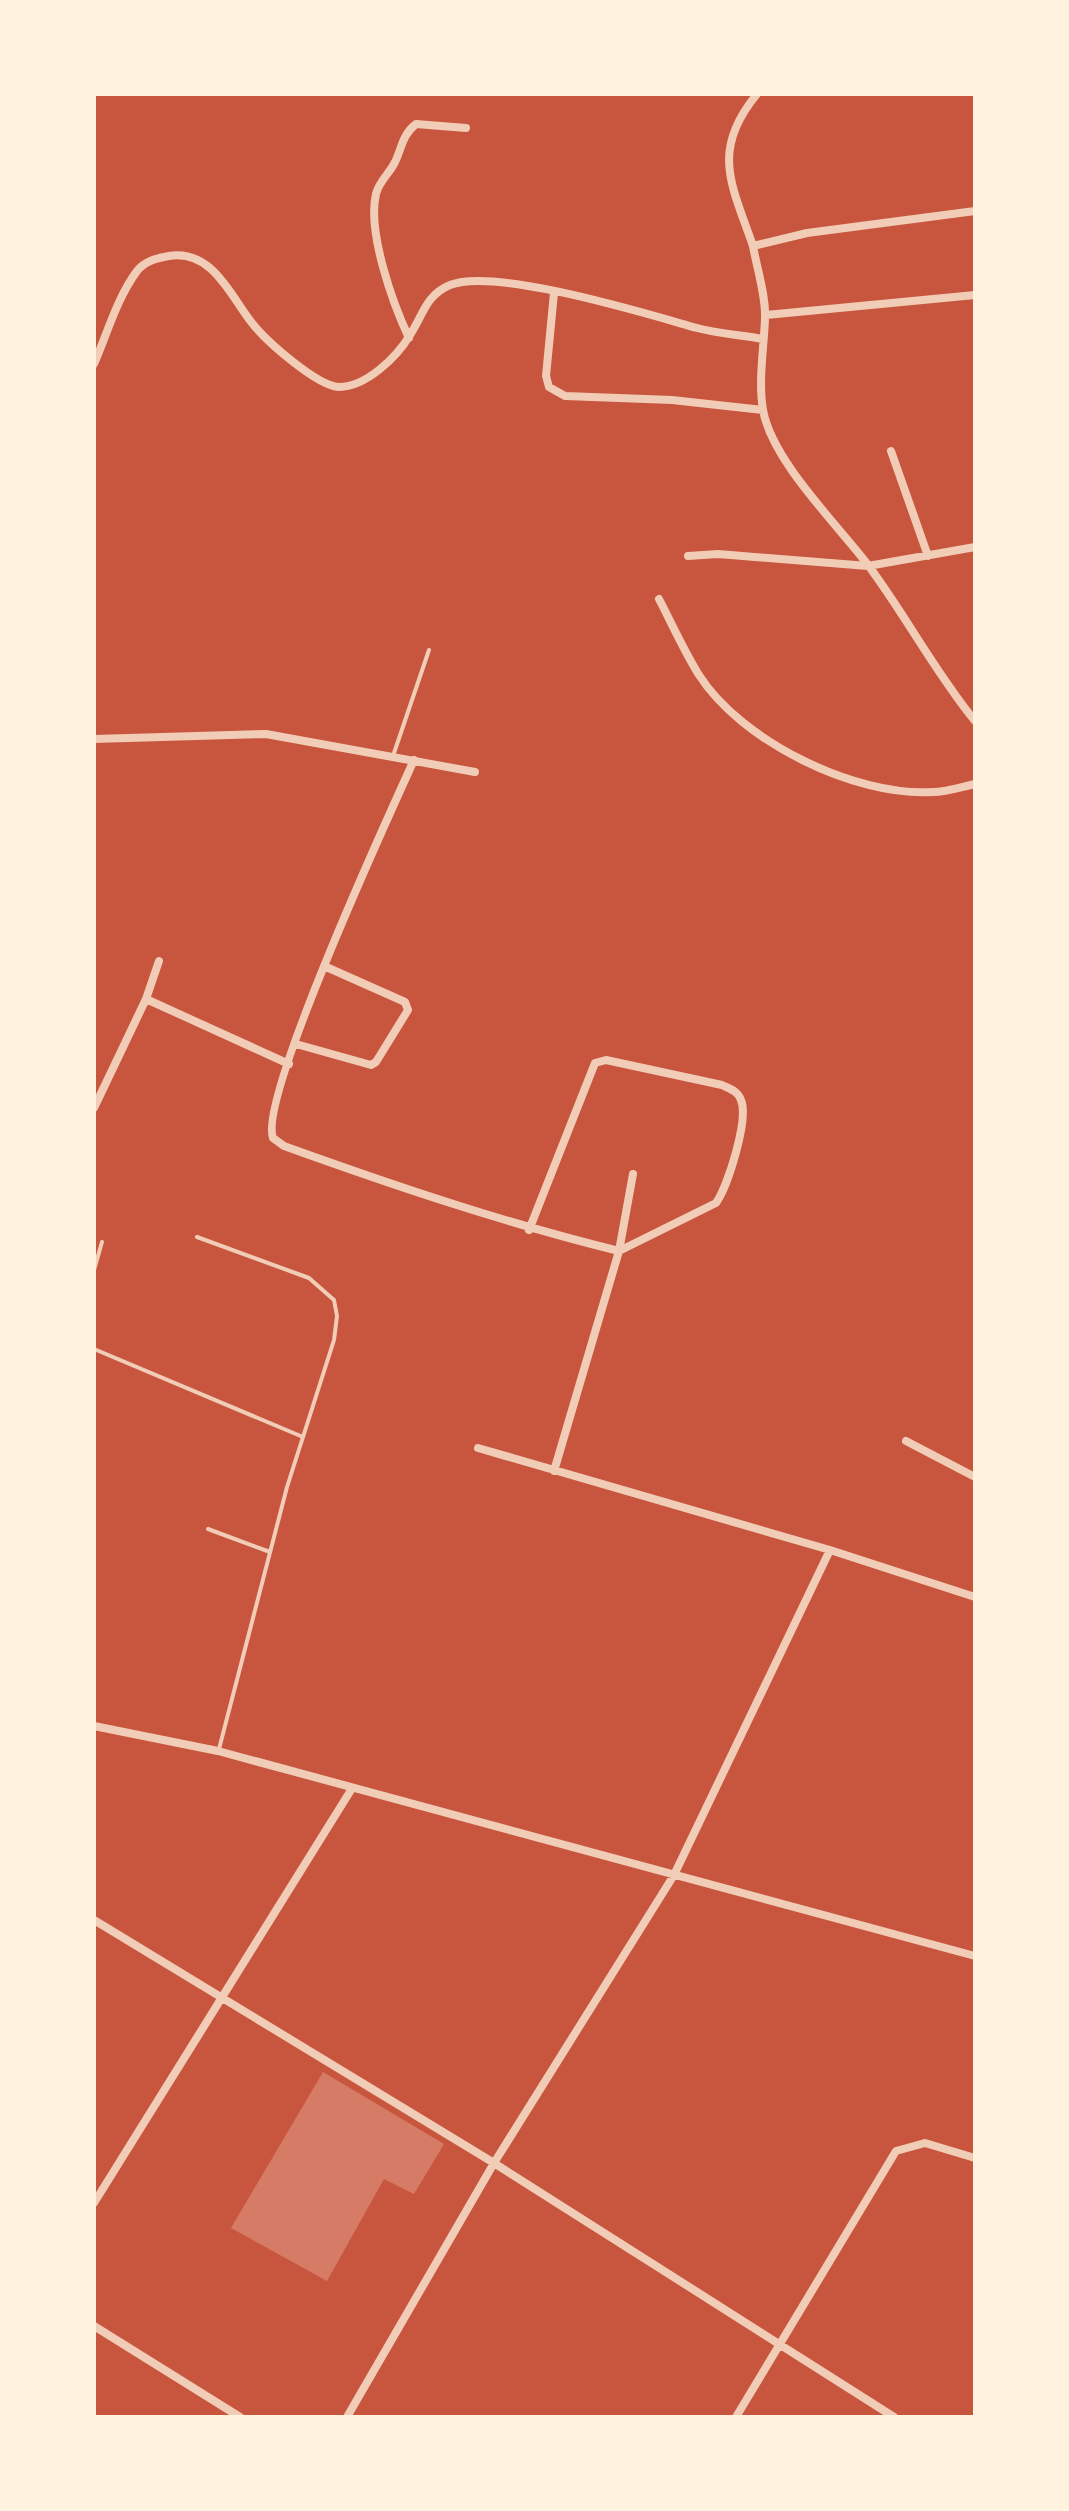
<svg xmlns="http://www.w3.org/2000/svg" width="1069" height="2511" font-family="'Public Sans',sans-serif">
<style>
.building{fill:#d67c66}
.lines{fill:none;stroke-linecap:round;stroke-linejoin:round}
.service{stroke:#f1ccb7;stroke-width:4}
.minor{stroke:#f1ccb7;stroke-width:8}
</style>
<rect width="100%" height="100%" fill="#c8553d"/>
<path class="building" d="M323,2072L444,2144L414,2194L384,2179L327,2281L231,2228Z"/>
<g class="lines">
<path class="service" d="M393,756L429,650
M197,1237L309,1278L334,1300L337,1316L334,1340L287,1487L219,1749
M94,1270L102,1242
M94,1349L303,1437
M208,1529L270,1552"/>
<path class="minor" d="M975,211L807,233L753,246C757,269 766,296 765,318C764,348 758,380 763,410C772,461 837,524 868,565C906,616 935,672 975,721
M753,246C732,185 710,151 757,94
M554,293L546,376L549,387L565,396L672,400L763,410
M766,315L975,295
M409,338C393,304 367,232 376,194C379,181 390,173 395,162C402,148 402,135 416,124L466,128
M94,364C107,334 117,298 137,271C145,261 157,258 169,256C212,249 230,295 252,323C266,341 317,386 339,387C366,387 397,357 410,335C423,315 426,295 450,285C494,267 647,314 697,328C719,334 742,335 763,339
M891,451L928,556
M688,556L718,554L868,566L975,547
M659,599C672,624 684,651 699,675C741,741 855,797 933,792C947,792 961,787 975,784
M94,739L266,734L475,772
M414,760C390,813 258,1099 273,1138L284,1146C395,1186 505,1223 619,1251L716,1203C728,1186 749,1119 741,1100C738,1091 730,1089 722,1085L606,1060L595,1063L529,1230
M146,999L289,1064
M296,1044L371,1065L376,1062L408,1010L405,1002L324,966
M94,1108L146,999L159,961
M906,1441L975,1477
M554,1471L619,1251L633,1174
M830,1550L975,1597
M94,1726L218,1751L975,1956
M94,1920L494,2163L894,2417
M94,2203L351,1790
M94,2326L240,2417
M347,2417L494,2163L674,1875L830,1550L478,1448
M736,2417L896,2151L925,2143L975,2158"/>
</g>
<rect width="1069" height="2511" fill="none" stroke="#fff3e0" stroke-width="192"/>
</svg>
